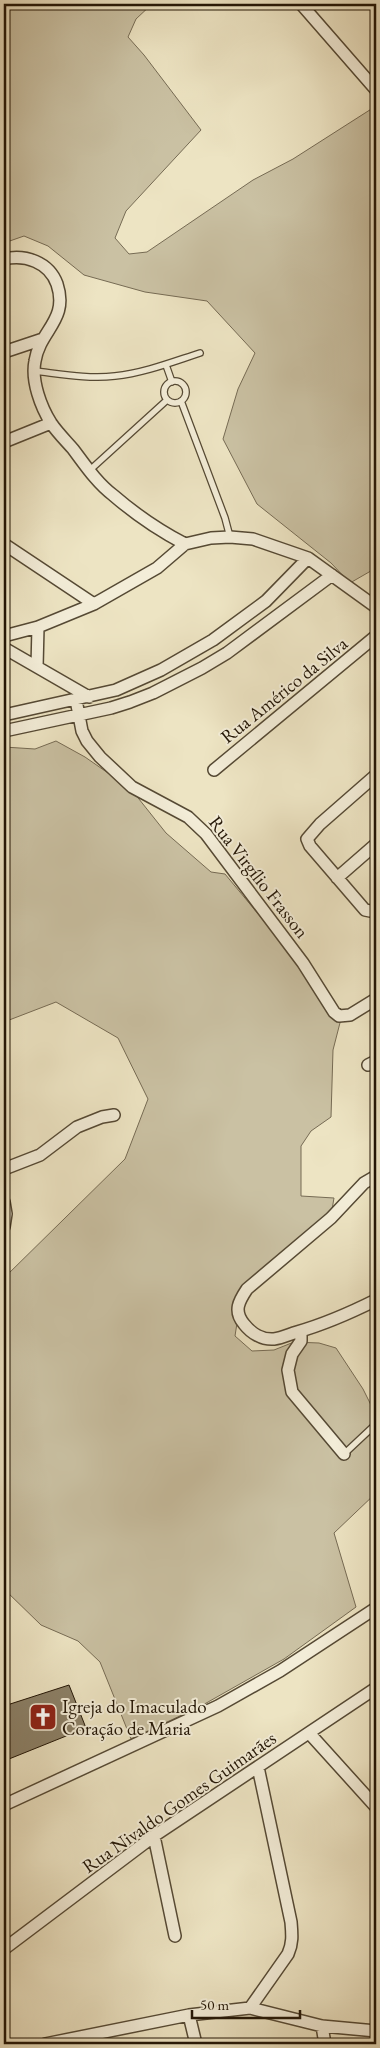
<svg xmlns="http://www.w3.org/2000/svg" width="380" height="2048" font-family="'EB Garamond',serif">
<style>
.green{fill:#cac1a3;stroke:#766b54}
.building{fill:#8c8168;stroke:#221505}
.lines{fill:none;stroke-linecap:round;stroke-linejoin:round}
.service-casing{stroke:#554934;stroke-width:8}
.minor-casing{stroke:#554934;stroke-width:14}
.service{stroke:#f3edd8;stroke-width:5.5}
.minor{stroke:#f3edd8;stroke-width:11}
.labels{text-anchor:middle;dominant-baseline:central;stroke-width:4;stroke-linejoin:round;paint-order:stroke}
.street-label{font-size:19px;fill:#221505;stroke:#f3edd8}
.poi-label{font-size:19px;fill:#221505;stroke:#f3edd8;text-anchor:start}
</style>
<rect width="100%" height="100%" fill="#ede4c3"/>
<filter id="stains"><feTurbulence type="fractalNoise" baseFrequency=".004" numOctaves="4"/><feColorMatrix values="0 0 0 0 .2 0 0 0 0 .09 0 0 0 0 .02 0 0 0 .5 -.17"/></filter>
<radialGradient id="worn" r=".72"><stop offset=".6" stop-color="#630" stop-opacity="0"/><stop offset="1" stop-color="#630" stop-opacity=".3"/></radialGradient>
<path class="green" d="M4,4H152L136,19L128,37L144,55L201,130L126,211L115,238L129,254L147,252L253,180L293,159L376,106V568L350,583L331,563L257,504L223,439L238,389L255,353L207,301L145,292L84,275L48,246L24,236L4,243Z
M56,741L85,757L131,789L166,833L211,872L225,874L342,1015L333,1050L331,1117L311,1131L301,1146V1196L334,1198L329,1227L257,1282L239,1310L235,1336L252,1351L274,1350L294,1342L319,1343L336,1348L363,1389L376,1415V1493L334,1533L356,1607L284,1659L201,1706L131,1739L100,1662L78,1641L41,1625L4,1589V1278L125,1159L148,1099L118,1038L56,1002L4,1022V747L35,749Z"/>
<path class="building" d="M69,1685L86,1728L4,1761V1706Z"/>
<g class="lines">
<defs>
<path id="service" d="M166,365L172,382
M34,371C61,374 88,379 115,376C144,373 172,362 200,353
M164 392a11 11 0 1 1 22 0a11 11 0 1 1-22 0Z
M181,401L225,518L230,537
M90,470L167,400
M344,1454L376,1424"/>
<path id="minor" d="M301,4L376,90
M4,259C25,254 49,262 57,284C69,320 40,330 35,361C31,381 41,407 51,423C57,432 66,441 73,449C85,465 97,483 113,495C135,514 160,531 185,544
M4,352L43,339
M4,442L51,423
M4,544L94,604
M4,636L38,627L94,604L157,568L185,544L211,538L230,537L253,539L308,558L376,607
M4,648L89,697
M37,667L38,627
M76,700L82,731L87,741L100,757L132,787L188,817L206,834L303,963L334,1012L339,1016L350,1015L376,999
M4,715L116,690L161,670L213,640L266,601L308,558
M4,731L111,708L130,702L153,693L202,668L227,653L332,575
M214,770L376,636
M376,775L320,824L307,839L310,846L365,910L370,911L376,909
M337,878L376,844
M368,1065L376,1061
M4,1169L40,1155L77,1127L102,1117L114,1115
M376,1176L364,1183L331,1218L247,1289C239,1301 233,1311 244,1324C251,1333 262,1340 274,1339C282,1338 290,1334 297,1332C325,1324 350,1313 376,1300
M4,1202L6,1214L4,1227
M301,1331V1341L292,1354L288,1370L292,1392L344,1454
M310,1734L376,1807
M4,1805L218,1706L280,1671L376,1608
M154,1836L175,1936
M4,1949L154,1836L376,1688
M250,2008L288,1954C293,1943 292,1934 291,1922L258,1767
M189,2015L196,2044
M322,2026L325,2044
M45,2044L189,2015L250,2008L322,2026L376,2031"/>
</defs>
<use href="#service" class="service-casing"/>
<use href="#minor" class="minor-casing"/>
<use href="#service" class="service"/>
<use href="#minor" class="minor"/>
</g>
<defs>
<symbol id="church-square" viewBox="-11 -11 22 22"><rect x="-9" y="-9" width="18" height="18" rx="4" fill="#8f2418" stroke="#f3edd8"/><path d="M-1.2-6h2.4v3.5h3.3v2.4h-3.3V6h-2.4V-.1h-3.3v-2.4h3.3Z" fill="#fff"/></symbol>
</defs>
<g fill-rule="evenodd">
<use href="#church-square" x="27" y="1701" width="32" height="32"/>
</g>
<g class="labels">
<g class="street-label">
<text transform="translate(284 690) rotate(-39)">Rua Américo da Silva</text>
<text transform="translate(259 877) rotate(52)">Rua Virgílio Frasson</text>
<text transform="translate(179 1802) rotate(-35)">Rua Nivaldo Gomes Guimarães</text>
</g>
<g class="poi-label">
<text x="62" y="1706">Igreja do Imaculado<tspan x="62" dy="22">Coração de Maria</tspan></text>
</g>
</g>
<rect width="380" height="2048" fill="none" stroke="#ede4c3" stroke-width="20"/>
<rect x="5" y="5" width="370" height="2038" fill="none" stroke="#221505" stroke-width="2.5"/>
<rect x="10" y="10" width="360" height="2028" fill="none" stroke="#221505"/>
<path d="M192 2010v8h108v-8" fill="none" stroke="#221505" stroke-width="2.5"/>
<text x="200" y="2010" font-size="15" fill="#221505" stroke="#f3edd8" stroke-width="4" paint-order="stroke">50 m</text>
<rect width="100%" height="100%" filter="url(#stains)"/>
<rect width="100%" height="100%" fill="url(#worn)"/>
</svg>
